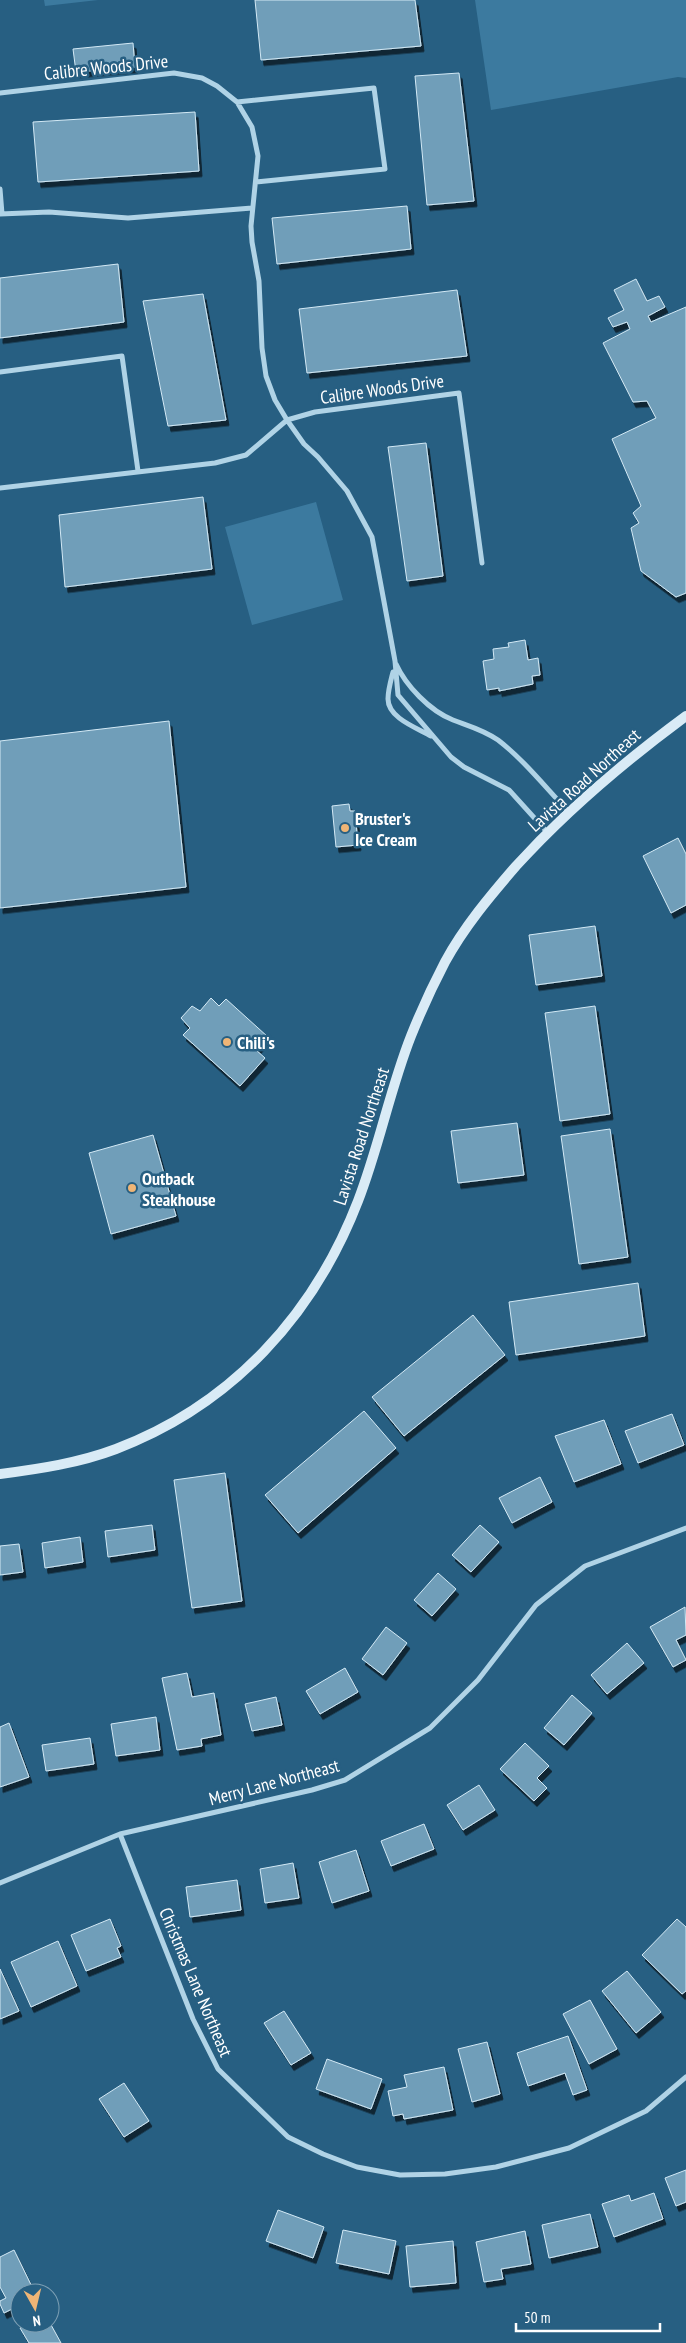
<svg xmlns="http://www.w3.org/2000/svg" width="686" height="2343" font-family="'PT Sans Narrow',sans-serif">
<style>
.green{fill:#3c7a9f}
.building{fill:#709eb9;stroke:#d3e9f5;filter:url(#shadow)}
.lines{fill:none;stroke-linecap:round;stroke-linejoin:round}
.minor{stroke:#b0d3e6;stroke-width:5}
.secondary{stroke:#d9ebf6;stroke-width:10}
.poi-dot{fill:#efb576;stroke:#275f82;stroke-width:2}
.labels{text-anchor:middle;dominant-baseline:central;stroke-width:5;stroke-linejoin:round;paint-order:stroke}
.street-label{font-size:18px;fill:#fff;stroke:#275f82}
.poi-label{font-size:18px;font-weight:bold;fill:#fff;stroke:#275f82;text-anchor:start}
</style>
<defs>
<filter id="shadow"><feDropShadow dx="3" dy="5.5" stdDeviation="0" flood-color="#0009"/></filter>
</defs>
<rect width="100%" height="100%" fill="#275f82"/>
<path class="green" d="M44,0H98L45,6Z
M475,0H686V78L678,77L491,110Z
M316,502L343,600L252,625L225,527Z"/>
<path class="building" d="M255,0H415L421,46L261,60Z
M133,43L135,67L76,72L73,49Z
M459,73L474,201L427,205L415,76Z
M195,112L199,171L38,182L33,122Z
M407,206L411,249L277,264L272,218Z
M118,264L124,322L0,338V278Z
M636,279L647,301L659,296L665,307L648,316L651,322L686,307V593L676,597L641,571L631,528L639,523L633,513L641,506L612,439L656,418L647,401L633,402L603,343L630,329L627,322L613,327L608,318L624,310L614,290Z
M457,290L467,356L307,373L299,309Z
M203,294L226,420L168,426L143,301Z
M426,443L443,576L407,581L388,447Z
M203,497L212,569L65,587L59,515Z
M525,640L528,660L538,658L540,675L532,676L533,684L499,691V688L487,690L483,661L494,659L493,649L509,647L508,643Z
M169,721L186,887L0,908V741Z
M349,804L350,811H355L358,845L336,847L332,806Z
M678,838L686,854V905L671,913L643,856Z
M595,926L602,976L536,985L529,935Z
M211,998L219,1006L226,999L268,1037L256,1050L265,1058L240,1086L183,1035L190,1028L181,1018L192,1006L200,1011Z
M595,1006L610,1114L560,1121L545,1013Z
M517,1123L524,1175L458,1183L451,1131Z
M610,1129L628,1257L579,1264L561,1136Z
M153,1135L176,1216L111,1234L89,1153Z
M638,1283L645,1336L516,1355L509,1302Z
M473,1315L505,1355L404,1436L372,1397Z
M364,1411L396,1448L298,1533L265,1495Z
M672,1414L684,1445L638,1463L625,1431Z
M604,1420L621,1464L574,1482L555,1436Z
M225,1473L242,1601L192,1608L174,1480Z
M540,1477L552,1502L512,1523L499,1498Z
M152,1525L155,1550L108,1557L105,1531Z
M480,1525L499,1542L471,1572L452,1555Z
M80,1537L83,1562L45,1568L42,1543Z
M19,1544L23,1572L0,1575V1546Z
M438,1573L456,1589L432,1616L414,1600Z
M685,1607L686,1635L676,1640L686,1660L673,1667L650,1627Z
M386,1627L407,1643L383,1675L362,1659Z
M627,1643L644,1663L607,1694L591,1675Z
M345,1668L358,1692L320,1714L306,1691Z
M187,1673L192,1697L214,1693L221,1735L201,1739L202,1746L177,1750L162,1678Z
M572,1695L592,1713L564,1745L544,1728Z
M276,1697L282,1725L252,1731L245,1704Z
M156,1717L160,1750L116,1756L111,1724Z
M9,1723L29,1777L0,1787V1727Z
M90,1738L94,1764L46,1771L42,1745Z
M525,1743L549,1766L537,1778L547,1788L534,1801L500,1769Z
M479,1785L495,1810L463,1830L447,1805Z
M424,1824L434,1849L391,1866L381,1841Z
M356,1850L369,1891L332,1903L319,1862Z
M293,1863L299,1898L265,1903L260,1869Z
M237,1880L241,1910L190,1917L186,1887Z
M110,1919L121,1946L117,1948L121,1957L86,1971L71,1935Z
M677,1919L686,1927V1991L682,1994L642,1955Z
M58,1941L77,1986L31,2007L11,1962Z
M0,1969L19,2011L0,2019Z
M627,1971L661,2012L636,2033L602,1991Z
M590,2000L617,2049L589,2064L563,2014Z
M284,2011L311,2053L291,2065L264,2023Z
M568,2036L587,2090L573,2095L565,2073L528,2086L517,2053Z
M487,2042L500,2094L472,2102L458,2049Z
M327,2059L382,2079L371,2109L316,2089Z
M444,2067L453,2110L404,2119L403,2114L393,2116L388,2091L407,2087L404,2075Z
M124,2083L149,2121L124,2137L99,2099Z
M686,2170V2202L676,2206L665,2178Z
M654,2193L663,2219L614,2237L602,2204L629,2195L631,2201Z
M278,2210L324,2227L313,2258L266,2241Z
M590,2214L598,2247L549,2258L542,2225Z
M343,2230L396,2241L389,2274L336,2263Z
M525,2231L531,2264L501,2269L503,2279L484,2282L476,2242Z
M453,2241L456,2283L410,2287L406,2246Z
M14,2250L35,2293H20V2305L4,2313L0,2304V2301L6,2298L0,2287V2257Z
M29,2323H50L61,2343H29L20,2328Z"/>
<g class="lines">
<path class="minor" d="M0,93L174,73L202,78L217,86L237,102L252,127L258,156L251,226L252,242L259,281L262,348L266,376L275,400L287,420L304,444L318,457L347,491L372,537L395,661L398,695L451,757L464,767L509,790L548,833
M237,102L374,88L385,169L256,182
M0,189L2,214
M0,214L49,212L128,218L252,208
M0,372L122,356L138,471
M0,488L215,463L246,455L287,420L315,412L459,393L482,563
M396,664C406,686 430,711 453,720C469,726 484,730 498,740C524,760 546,788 569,812
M393,672C391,680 388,690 388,699C388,718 417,728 431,736
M120,1834L193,2019L218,2069L288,2137L323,2154L357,2167L400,2175L445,2174L496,2167L569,2148L646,2111L686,2077
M0,1883L120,1834L312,1790L345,1780L430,1728L478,1680L536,1605L585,1566L686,1528"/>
<path class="secondary" d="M0,1474C39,1469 79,1463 116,1449C232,1405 314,1315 358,1201C379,1147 390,1089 411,1036C421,1011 433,985 445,962C464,927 490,896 516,866C567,810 625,761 686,716"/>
</g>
<g class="poi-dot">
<circle cx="345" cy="828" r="5"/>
<circle cx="227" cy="1042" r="5"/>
<circle cx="132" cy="1188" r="5"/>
</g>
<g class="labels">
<g class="street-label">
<text transform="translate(106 67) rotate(-6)">Calibre Woods Drive</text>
<text transform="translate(382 389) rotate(-8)">Calibre Woods Drive</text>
<text transform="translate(584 780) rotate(-42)">Lavista Road Northeast</text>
<text transform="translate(361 1136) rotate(-72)">Lavista Road Northeast</text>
<text transform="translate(274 1782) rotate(-15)">Merry Lane Northeast</text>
<text transform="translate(196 1982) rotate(67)">Christmas Lane Northeast</text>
</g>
<g class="poi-label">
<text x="355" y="818">Bruster's<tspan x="355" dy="21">Ice Cream</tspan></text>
<text x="237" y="1042">Chili's</text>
<text x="142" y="1178">Outback<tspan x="142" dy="21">Steakhouse</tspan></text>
</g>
</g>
<g transform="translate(35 2308) rotate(172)"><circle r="24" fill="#275f82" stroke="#7d9fb4"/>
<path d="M0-4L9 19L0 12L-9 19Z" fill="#efb576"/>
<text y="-8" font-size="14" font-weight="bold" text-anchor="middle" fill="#ffffff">N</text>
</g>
<path d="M516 2323v8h144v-8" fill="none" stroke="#ffffff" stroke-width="2.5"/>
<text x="524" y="2323" font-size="15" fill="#ffffff" stroke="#275f82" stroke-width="4" paint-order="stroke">50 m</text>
</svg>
